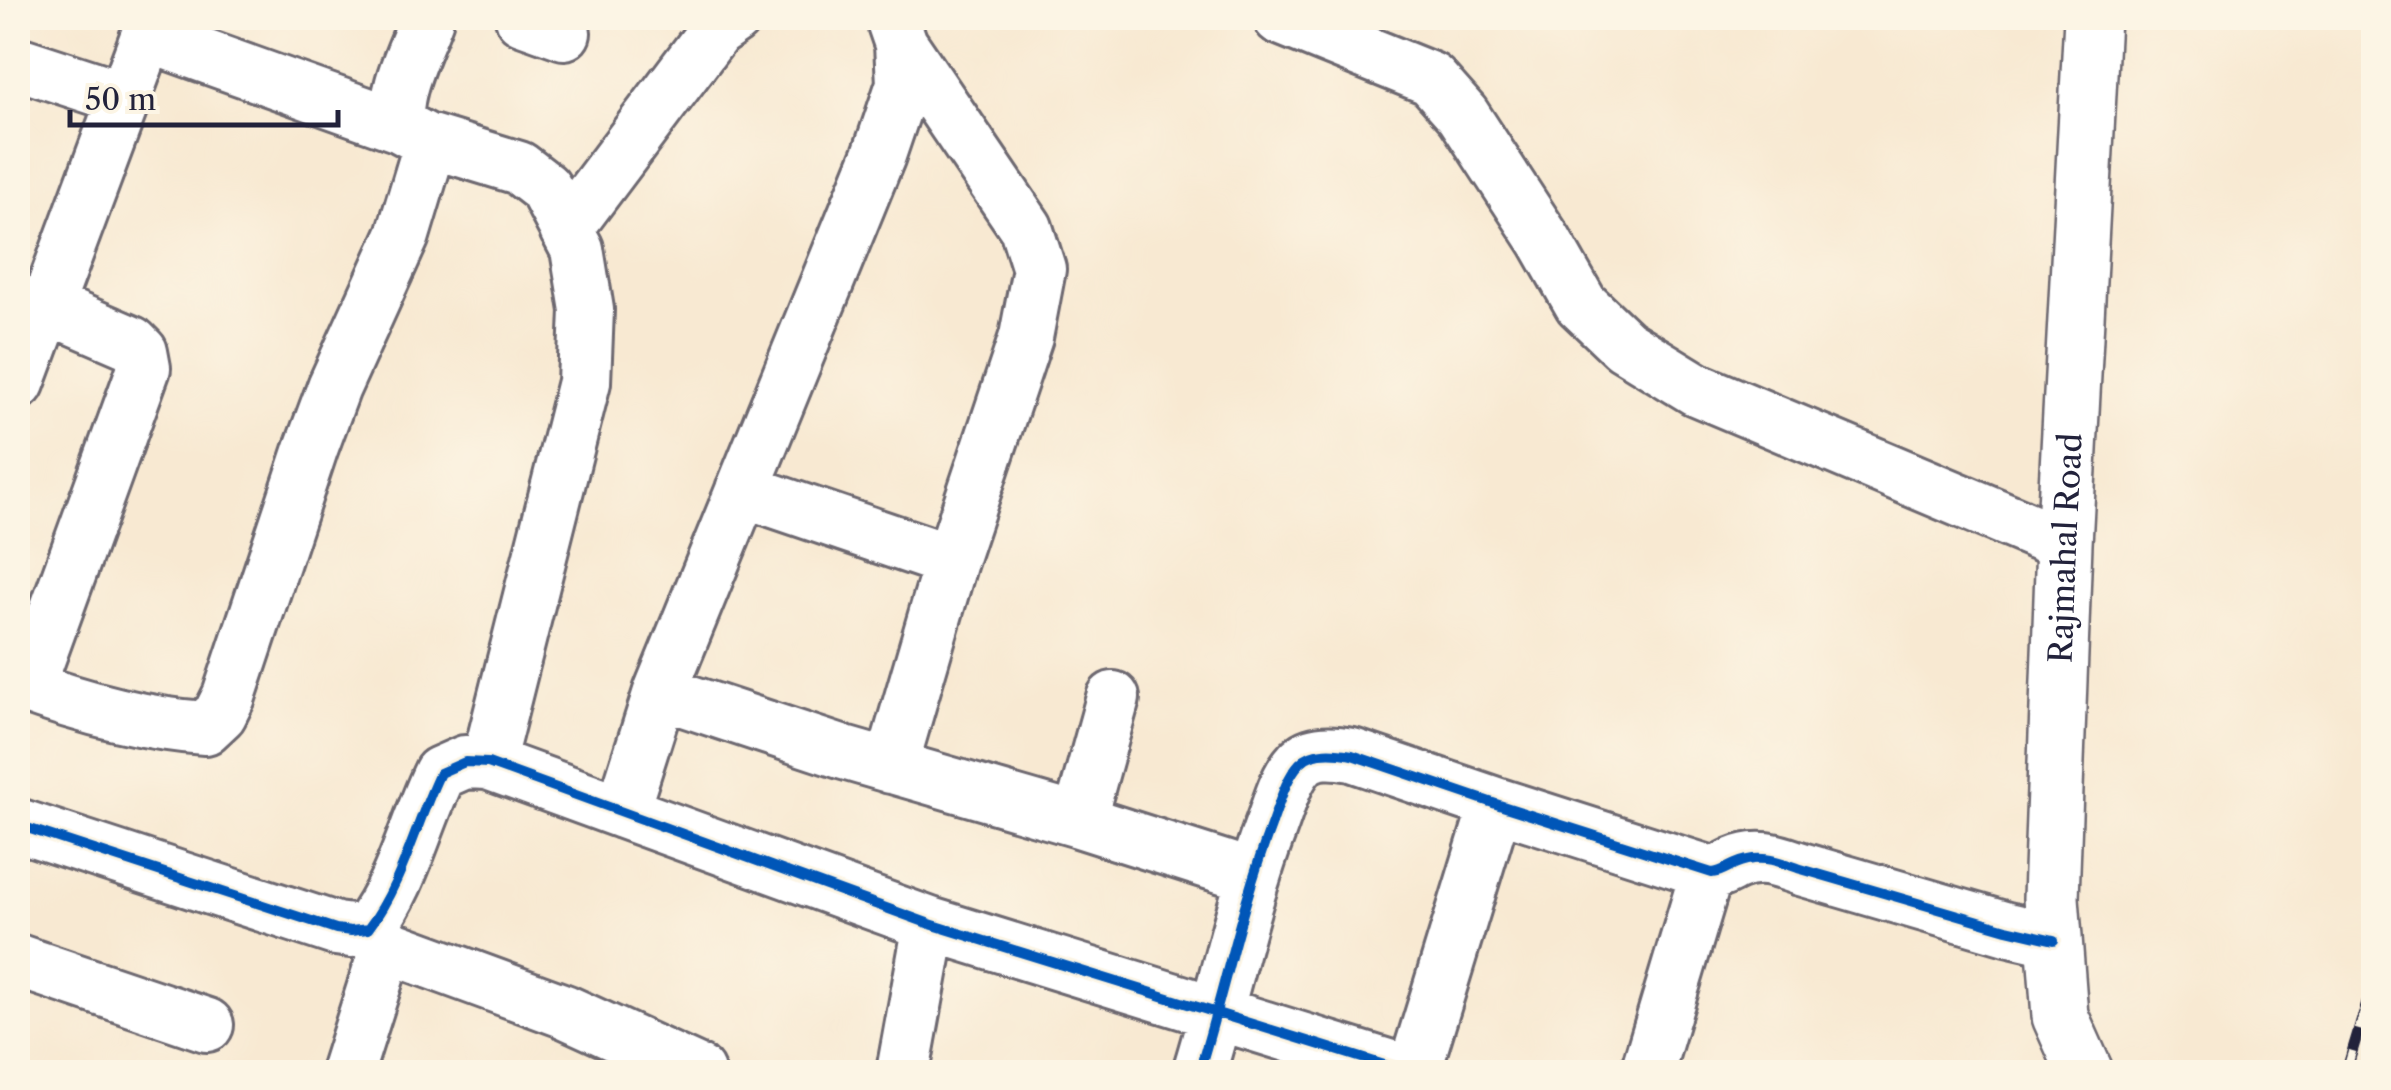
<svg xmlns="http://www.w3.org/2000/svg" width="2391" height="1090" font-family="'Libre Caslon Text',serif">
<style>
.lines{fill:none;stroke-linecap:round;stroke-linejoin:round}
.minor-casing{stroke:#6d6870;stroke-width:58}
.major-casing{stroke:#6d6870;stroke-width:60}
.minor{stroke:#fff;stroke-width:52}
.major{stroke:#fff;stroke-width:55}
.rail-casing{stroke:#22223b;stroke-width:11}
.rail{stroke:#fcf5e5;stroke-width:8;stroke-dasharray:22;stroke-linecap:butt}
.cycleway-casing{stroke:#fcf5e5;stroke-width:16}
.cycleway{stroke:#0057b8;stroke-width:10}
.labels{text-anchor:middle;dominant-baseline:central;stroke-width:9;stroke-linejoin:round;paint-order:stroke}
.street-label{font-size:32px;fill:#22223b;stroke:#fcf5e5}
</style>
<rect width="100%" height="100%" fill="#fcf5e5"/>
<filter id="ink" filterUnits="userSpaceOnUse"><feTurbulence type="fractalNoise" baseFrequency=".01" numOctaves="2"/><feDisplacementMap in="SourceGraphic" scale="20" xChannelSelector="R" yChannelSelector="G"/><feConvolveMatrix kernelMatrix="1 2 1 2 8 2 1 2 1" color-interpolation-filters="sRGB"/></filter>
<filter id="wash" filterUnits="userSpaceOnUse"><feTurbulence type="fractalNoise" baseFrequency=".0048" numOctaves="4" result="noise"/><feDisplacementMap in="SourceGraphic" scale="40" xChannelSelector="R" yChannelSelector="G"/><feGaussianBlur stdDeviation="2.25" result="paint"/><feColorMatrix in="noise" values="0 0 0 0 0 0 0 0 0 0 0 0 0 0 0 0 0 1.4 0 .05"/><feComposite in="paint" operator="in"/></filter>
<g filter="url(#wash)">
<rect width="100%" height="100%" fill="#f8e9d2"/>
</g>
<g filter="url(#ink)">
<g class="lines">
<defs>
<path id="minor" d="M522,18L564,33
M1280,18L1431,79L1463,115L1545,241L1581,304L1624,345L1696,389L2064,544
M148,36L400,126
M18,63L125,98
M424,139L519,168L545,188L577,249L587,310L584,382L488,763
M566,229L715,31L734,18
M18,383L154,18
M742,490L951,561
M18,684C78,706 141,724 205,728L220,714L229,696L311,449L334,387L403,235L428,152L424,139L400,126C389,97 417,46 427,18
M28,688L144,368L141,352L132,343L46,306
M660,692L844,753L1079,821L1252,876
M891,767L951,561L1026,337L1039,269L1026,228L901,44
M622,812L660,692L879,155L903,84L901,44L892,18
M1079,821L1113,698
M18,825L336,929L351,931L368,929C403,883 415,825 440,773L465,762L488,763L930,924L1407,1072
M368,929L387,946L564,1011L698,1072
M18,961L207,1025
M347,1072L387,946
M903,1072L930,924
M1199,1072C1224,991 1241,906 1271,826C1279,805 1285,779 1300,763C1312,749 1336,752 1352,755L1496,804L1712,873C1722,872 1726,868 1735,864C1759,853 1778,861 1801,869L2007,929L2054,940
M1414,1072L1496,804
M1647,1072L1707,872"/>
<g id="major">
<path id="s1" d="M2085,1072L2060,1016L2051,898L2064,544L2092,18"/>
</g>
</defs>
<use href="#minor" class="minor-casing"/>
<use href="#major" class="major-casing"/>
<use href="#minor" class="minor"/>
<use href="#major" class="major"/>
<defs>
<path id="rail" d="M2346,1072L2374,979"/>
</defs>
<use href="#rail" class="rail-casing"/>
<use href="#rail" class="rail"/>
<defs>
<path id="cycleway" d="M18,825L336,929L351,931L368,929C403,883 415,825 440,773L465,762L488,763L930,924L1407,1072
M1199,1072C1224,991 1241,906 1271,826C1279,805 1285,779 1300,763C1312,749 1336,752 1352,755L1496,804L1712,873C1722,872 1726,868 1735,864C1759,853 1778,861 1801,869L2007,929L2054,940"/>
</defs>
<use href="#cycleway" class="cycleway-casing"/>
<use href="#cycleway" class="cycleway"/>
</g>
</g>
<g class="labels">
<g class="street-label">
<text stroke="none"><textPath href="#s1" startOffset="530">Rajmahal Road</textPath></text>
</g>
</g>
<rect width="2391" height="1090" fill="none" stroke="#fcf5e5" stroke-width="60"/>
<path d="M70 110v15h268v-15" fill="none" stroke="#22223b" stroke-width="5"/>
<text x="85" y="110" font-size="30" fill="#22223b" stroke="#fcf5e5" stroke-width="8" paint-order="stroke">50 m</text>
</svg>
